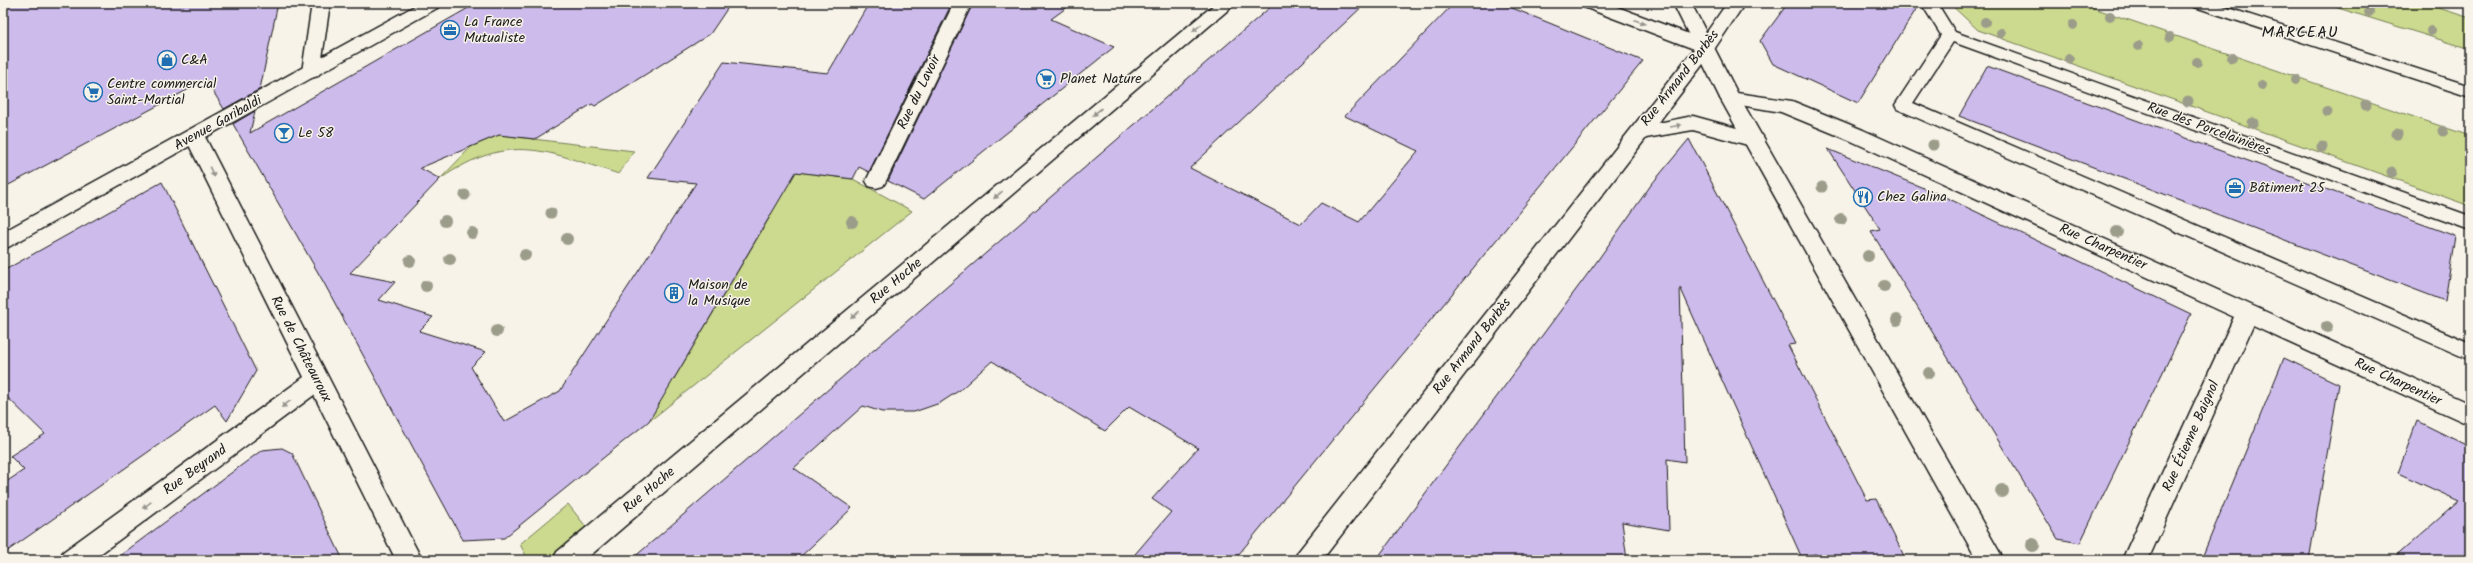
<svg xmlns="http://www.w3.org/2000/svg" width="2473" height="563" font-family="Kalam,sans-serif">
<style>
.green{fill:#cbda8e;stroke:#747b55}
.building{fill:#cdbbec;stroke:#1c1c1c}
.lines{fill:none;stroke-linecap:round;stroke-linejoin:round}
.lane-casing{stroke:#1c1c1c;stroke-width:3}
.street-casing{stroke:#1c1c1c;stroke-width:3}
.secondary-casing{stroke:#1c1c1c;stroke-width:3}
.lane{fill:#f7f3e8;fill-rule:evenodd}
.street{fill:#f7f3e8;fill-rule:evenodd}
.secondary{fill:#f7f3e8;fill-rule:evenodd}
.tree{fill:#9c9c8a}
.oneway{fill:#94928c}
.labels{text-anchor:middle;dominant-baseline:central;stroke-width:3;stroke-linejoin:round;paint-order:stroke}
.poi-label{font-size:14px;fill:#1c1c1c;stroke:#f7f3e8;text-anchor:start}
.street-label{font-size:14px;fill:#1c1c1c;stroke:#f7f3e8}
.quarter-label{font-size:16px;letter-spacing:1px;fill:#1c1c1c;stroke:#f7f3e8}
</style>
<rect width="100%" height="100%" fill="#f7f3e8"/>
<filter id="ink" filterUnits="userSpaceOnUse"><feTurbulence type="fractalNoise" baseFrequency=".025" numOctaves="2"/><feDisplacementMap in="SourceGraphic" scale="8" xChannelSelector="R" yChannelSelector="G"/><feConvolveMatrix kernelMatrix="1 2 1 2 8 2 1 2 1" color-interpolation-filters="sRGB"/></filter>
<g filter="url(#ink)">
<path class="green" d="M1949,3H2079L2470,136V206L1978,30Z
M2322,3H2423L2470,18V49Z
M499,135L634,151L619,174C545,151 511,131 440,179L471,147Z
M734,164L853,179L912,211L652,419L607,404L618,370L674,379L770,217Z
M568,504L587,528L549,560H528L520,544Z"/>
<path class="building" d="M3,3H278L260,89L224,109L206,80L3,188Z
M477,3H731L710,34L595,106L592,104L535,139L499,135L420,168L440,179L350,273L395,282L379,300L433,317L419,331L486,352L471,367L504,422L560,391L696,183L648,178L724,62L828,73L869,3H952L869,172L859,167L853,179L796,172L649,421L504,538L463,540L324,283L233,124L255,111L250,133Z
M973,3H1073L1051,19L1114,47L924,199L888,181Z
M1275,3H1366L1190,168L1301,224L1321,203L1359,222L1418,151L1345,116L1454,3H1500L1643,61L1234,560H1130L1171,512L1152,499L1198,448L1129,407L1105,431L992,361L960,390L940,403L914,412H882L863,406L794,468L852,508L797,560H631Z
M1788,3H1920L1858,103L1773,64L1760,41Z
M1987,66L2455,236L2445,301L1959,116Z
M1689,139L1796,344L1788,345L1867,500L1876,499L1906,560H1819L1816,554L1801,556L1680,287L1685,462L1667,459L1669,530L1622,522L1627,560H1376L1595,264L1651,185Z
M1828,149L1943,196L2191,314L2080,543L2058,539L1871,231L1880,229Z
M162,182L256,371L227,421L215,405L3,554V484L24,470L10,456L45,434L3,393V271Z
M2284,358L2339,384L2309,560H2201Z
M2417,421L2470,447V560H2392L2459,501L2398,473Z
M282,448L292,453L343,560H114L262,450Z"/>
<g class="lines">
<defs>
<path id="lane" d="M1921,3H1937L1955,32L2470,216V230L1953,42L1913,103L2470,343V360L1897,109L1895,105L1941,35Z
M2189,3H2213L2470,86V97L2192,6Z"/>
<path id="street" d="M312,3H330L320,72L318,76L311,78L304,76L302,72Z
M954,3H972L886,181L883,186L876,188L869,186L866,181Z
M1216,3H1236L585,560H553L557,552Z
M1581,3H1607L1702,39L1727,3H1745L1713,51L1658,123L1693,116L1762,135L1765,140L1762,145L1755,147L1693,130L1646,138L1322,560H1294L1298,552L1694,49L1584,7Z
M1730,92L1792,101L1863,130L2470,404V425L2253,326L2148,560H2122L2234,317L1849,140L1781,112L1723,102L1720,98L1723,94Z
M195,130L202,132L205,137L422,560H396L314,395L92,560H59L63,552L304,377L185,137L188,132Z"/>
<path id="secondary" d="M420,3H442L439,7L3,250V232Z
M1673,3H1691L1740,98L2004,560H1977L1720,98Z"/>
</defs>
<use href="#lane" class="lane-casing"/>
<use href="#street" class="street-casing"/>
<use href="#secondary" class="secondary-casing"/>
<use href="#lane" class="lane"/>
<use href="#street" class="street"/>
<use href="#secondary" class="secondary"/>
</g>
<g class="tree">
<circle cx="2369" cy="12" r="5"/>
<circle cx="2110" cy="16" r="5"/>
<circle cx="1985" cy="22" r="5"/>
<circle cx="2073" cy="25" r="5"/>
<circle cx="2431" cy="31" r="5"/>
<circle cx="2001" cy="33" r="5"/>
<circle cx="2170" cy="37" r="5"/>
<circle cx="2138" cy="46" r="5"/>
<circle cx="2232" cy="58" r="5"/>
<circle cx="2069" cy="59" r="5"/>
<circle cx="2197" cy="62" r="5"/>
<circle cx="2296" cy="80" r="5"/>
<circle cx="2262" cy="85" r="5"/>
<circle cx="2188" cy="101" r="5.5"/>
<circle cx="2366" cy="105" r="5.5"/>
<circle cx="2327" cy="112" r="5.5"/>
<circle cx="2253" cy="123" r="5.5"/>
<circle cx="2443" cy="131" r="5.5"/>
<circle cx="2397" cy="134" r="5.5"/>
<circle cx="1933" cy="145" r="5.5"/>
<circle cx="2322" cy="147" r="5.5"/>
<circle cx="2392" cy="172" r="5.5"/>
<circle cx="1822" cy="187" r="5.5"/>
<circle cx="465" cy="195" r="5.5"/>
<circle cx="551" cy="213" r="5.5"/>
<circle cx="1841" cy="219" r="6"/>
<circle cx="445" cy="221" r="6"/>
<circle cx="852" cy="222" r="6"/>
<circle cx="2117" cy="232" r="6"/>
<circle cx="472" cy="233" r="6"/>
<circle cx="567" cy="239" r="6"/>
<circle cx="525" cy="255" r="6"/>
<circle cx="1868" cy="256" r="6"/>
<circle cx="450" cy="259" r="6"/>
<circle cx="410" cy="261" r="6"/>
<circle cx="426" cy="286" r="6"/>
<circle cx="1884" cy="286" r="6"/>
<circle cx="1897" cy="320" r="6"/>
<circle cx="2327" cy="327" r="6"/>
<circle cx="497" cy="331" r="6"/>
<circle cx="1929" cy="373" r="6"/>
<circle cx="2002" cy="491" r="7"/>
<circle cx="2033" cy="545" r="7"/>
</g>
<defs><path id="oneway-solid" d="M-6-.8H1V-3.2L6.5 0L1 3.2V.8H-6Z"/></defs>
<g class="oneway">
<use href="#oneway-solid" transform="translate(1640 22) rotate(21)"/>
<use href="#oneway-solid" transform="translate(1197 28) rotate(140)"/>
<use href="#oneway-solid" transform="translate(1097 112) rotate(140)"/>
<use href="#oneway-solid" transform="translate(1676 126) rotate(-10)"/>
<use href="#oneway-solid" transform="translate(212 172) rotate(63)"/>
<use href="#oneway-solid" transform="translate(998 195) rotate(140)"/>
<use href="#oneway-solid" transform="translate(855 315) rotate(140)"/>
<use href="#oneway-solid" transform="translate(286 404) rotate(143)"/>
<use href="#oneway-solid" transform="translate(147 505) rotate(144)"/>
</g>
</g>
<defs>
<symbol id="office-ring" viewBox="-11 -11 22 22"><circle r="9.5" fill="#f7f3e8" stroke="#1f6fb2" stroke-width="1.5"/><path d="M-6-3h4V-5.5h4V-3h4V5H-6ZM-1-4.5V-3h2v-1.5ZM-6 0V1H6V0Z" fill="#1f6fb2"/></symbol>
<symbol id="shop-ring" viewBox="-11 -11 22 22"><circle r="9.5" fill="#f7f3e8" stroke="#1f6fb2" stroke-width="1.5"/><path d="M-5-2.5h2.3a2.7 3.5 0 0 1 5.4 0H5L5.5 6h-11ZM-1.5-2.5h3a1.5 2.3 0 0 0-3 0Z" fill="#1f6fb2"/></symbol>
<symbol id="supermarket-ring" viewBox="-11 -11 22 22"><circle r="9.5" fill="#f7f3e8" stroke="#1f6fb2" stroke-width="1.5"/><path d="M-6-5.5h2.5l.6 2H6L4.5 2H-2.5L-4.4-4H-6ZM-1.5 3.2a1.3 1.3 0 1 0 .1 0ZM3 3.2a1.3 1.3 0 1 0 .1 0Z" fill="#1f6fb2"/></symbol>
<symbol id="bar-ring" viewBox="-11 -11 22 22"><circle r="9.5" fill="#f7f3e8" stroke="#1f6fb2" stroke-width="1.5"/><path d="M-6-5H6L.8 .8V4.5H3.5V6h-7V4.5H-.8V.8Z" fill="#1f6fb2"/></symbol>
<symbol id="restaurant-ring" viewBox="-11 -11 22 22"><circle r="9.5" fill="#f7f3e8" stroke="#1f6fb2" stroke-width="1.5"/><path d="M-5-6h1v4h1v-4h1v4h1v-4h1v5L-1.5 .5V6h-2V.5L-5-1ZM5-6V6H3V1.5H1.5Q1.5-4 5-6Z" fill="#1f6fb2"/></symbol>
<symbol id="building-ring" viewBox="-11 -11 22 22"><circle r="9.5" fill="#f7f3e8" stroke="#1f6fb2" stroke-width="1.5"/><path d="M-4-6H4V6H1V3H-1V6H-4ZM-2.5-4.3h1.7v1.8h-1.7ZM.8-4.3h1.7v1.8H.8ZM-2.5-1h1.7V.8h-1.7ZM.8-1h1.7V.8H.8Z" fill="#1f6fb2"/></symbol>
</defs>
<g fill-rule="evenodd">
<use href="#office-ring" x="439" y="19" width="22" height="22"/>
<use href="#shop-ring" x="156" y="49" width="22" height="22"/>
<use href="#supermarket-ring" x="1035" y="68" width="22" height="22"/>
<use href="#supermarket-ring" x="82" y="81" width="22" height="22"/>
<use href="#bar-ring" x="273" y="122" width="22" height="22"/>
<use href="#office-ring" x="2224" y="177" width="22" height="22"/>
<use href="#restaurant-ring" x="1852" y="186" width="22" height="22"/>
<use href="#building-ring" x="663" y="282" width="22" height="22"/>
</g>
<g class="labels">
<g class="poi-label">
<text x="464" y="22">La France<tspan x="464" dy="16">Mutualiste</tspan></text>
<text x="181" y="60">C&amp;A</text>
<text x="1060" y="79">Planet Nature</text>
<text x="107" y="84">Centre commercial<tspan x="107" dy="16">Saint-Martial</tspan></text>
<text x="298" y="133">Le 58</text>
<text x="2249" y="188">Bâtiment 25</text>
<text x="1877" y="197">Chez Galina</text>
<text x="688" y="285">Maison de<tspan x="688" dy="16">la Musique</tspan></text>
</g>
<g class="street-label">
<text transform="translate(1680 78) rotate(-52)">Rue Armand Barbès</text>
<text transform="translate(919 92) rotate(-64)">Rue du Lavoir</text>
<text transform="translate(218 123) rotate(-29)">Avenue Garibaldi</text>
<text transform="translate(2209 129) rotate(20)">Rue des Porcelainières</text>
<text transform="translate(2103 247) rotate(24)">Rue Charpentier</text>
<text transform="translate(896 281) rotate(-40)">Rue Hoche</text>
<text transform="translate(1472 346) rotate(-52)">Rue Armand Barbès</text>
<text transform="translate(301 349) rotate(63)">Rue de Châteauroux</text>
<text transform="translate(2398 382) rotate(25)">Rue Charpentier</text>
<text transform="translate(2191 436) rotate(-66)">Rue Étienne Baignol</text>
<text transform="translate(195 470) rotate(-36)">Rue Beyrand</text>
<text transform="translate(649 490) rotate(-40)">Rue Hoche</text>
</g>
<g class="quarter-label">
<text x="2300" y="32">MARCEAU</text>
</g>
</g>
<rect width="2473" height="563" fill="none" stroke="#f7f3e8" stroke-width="16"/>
<rect x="8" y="8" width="2457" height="547" fill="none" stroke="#1c1c1c" stroke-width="1.5" filter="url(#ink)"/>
</svg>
